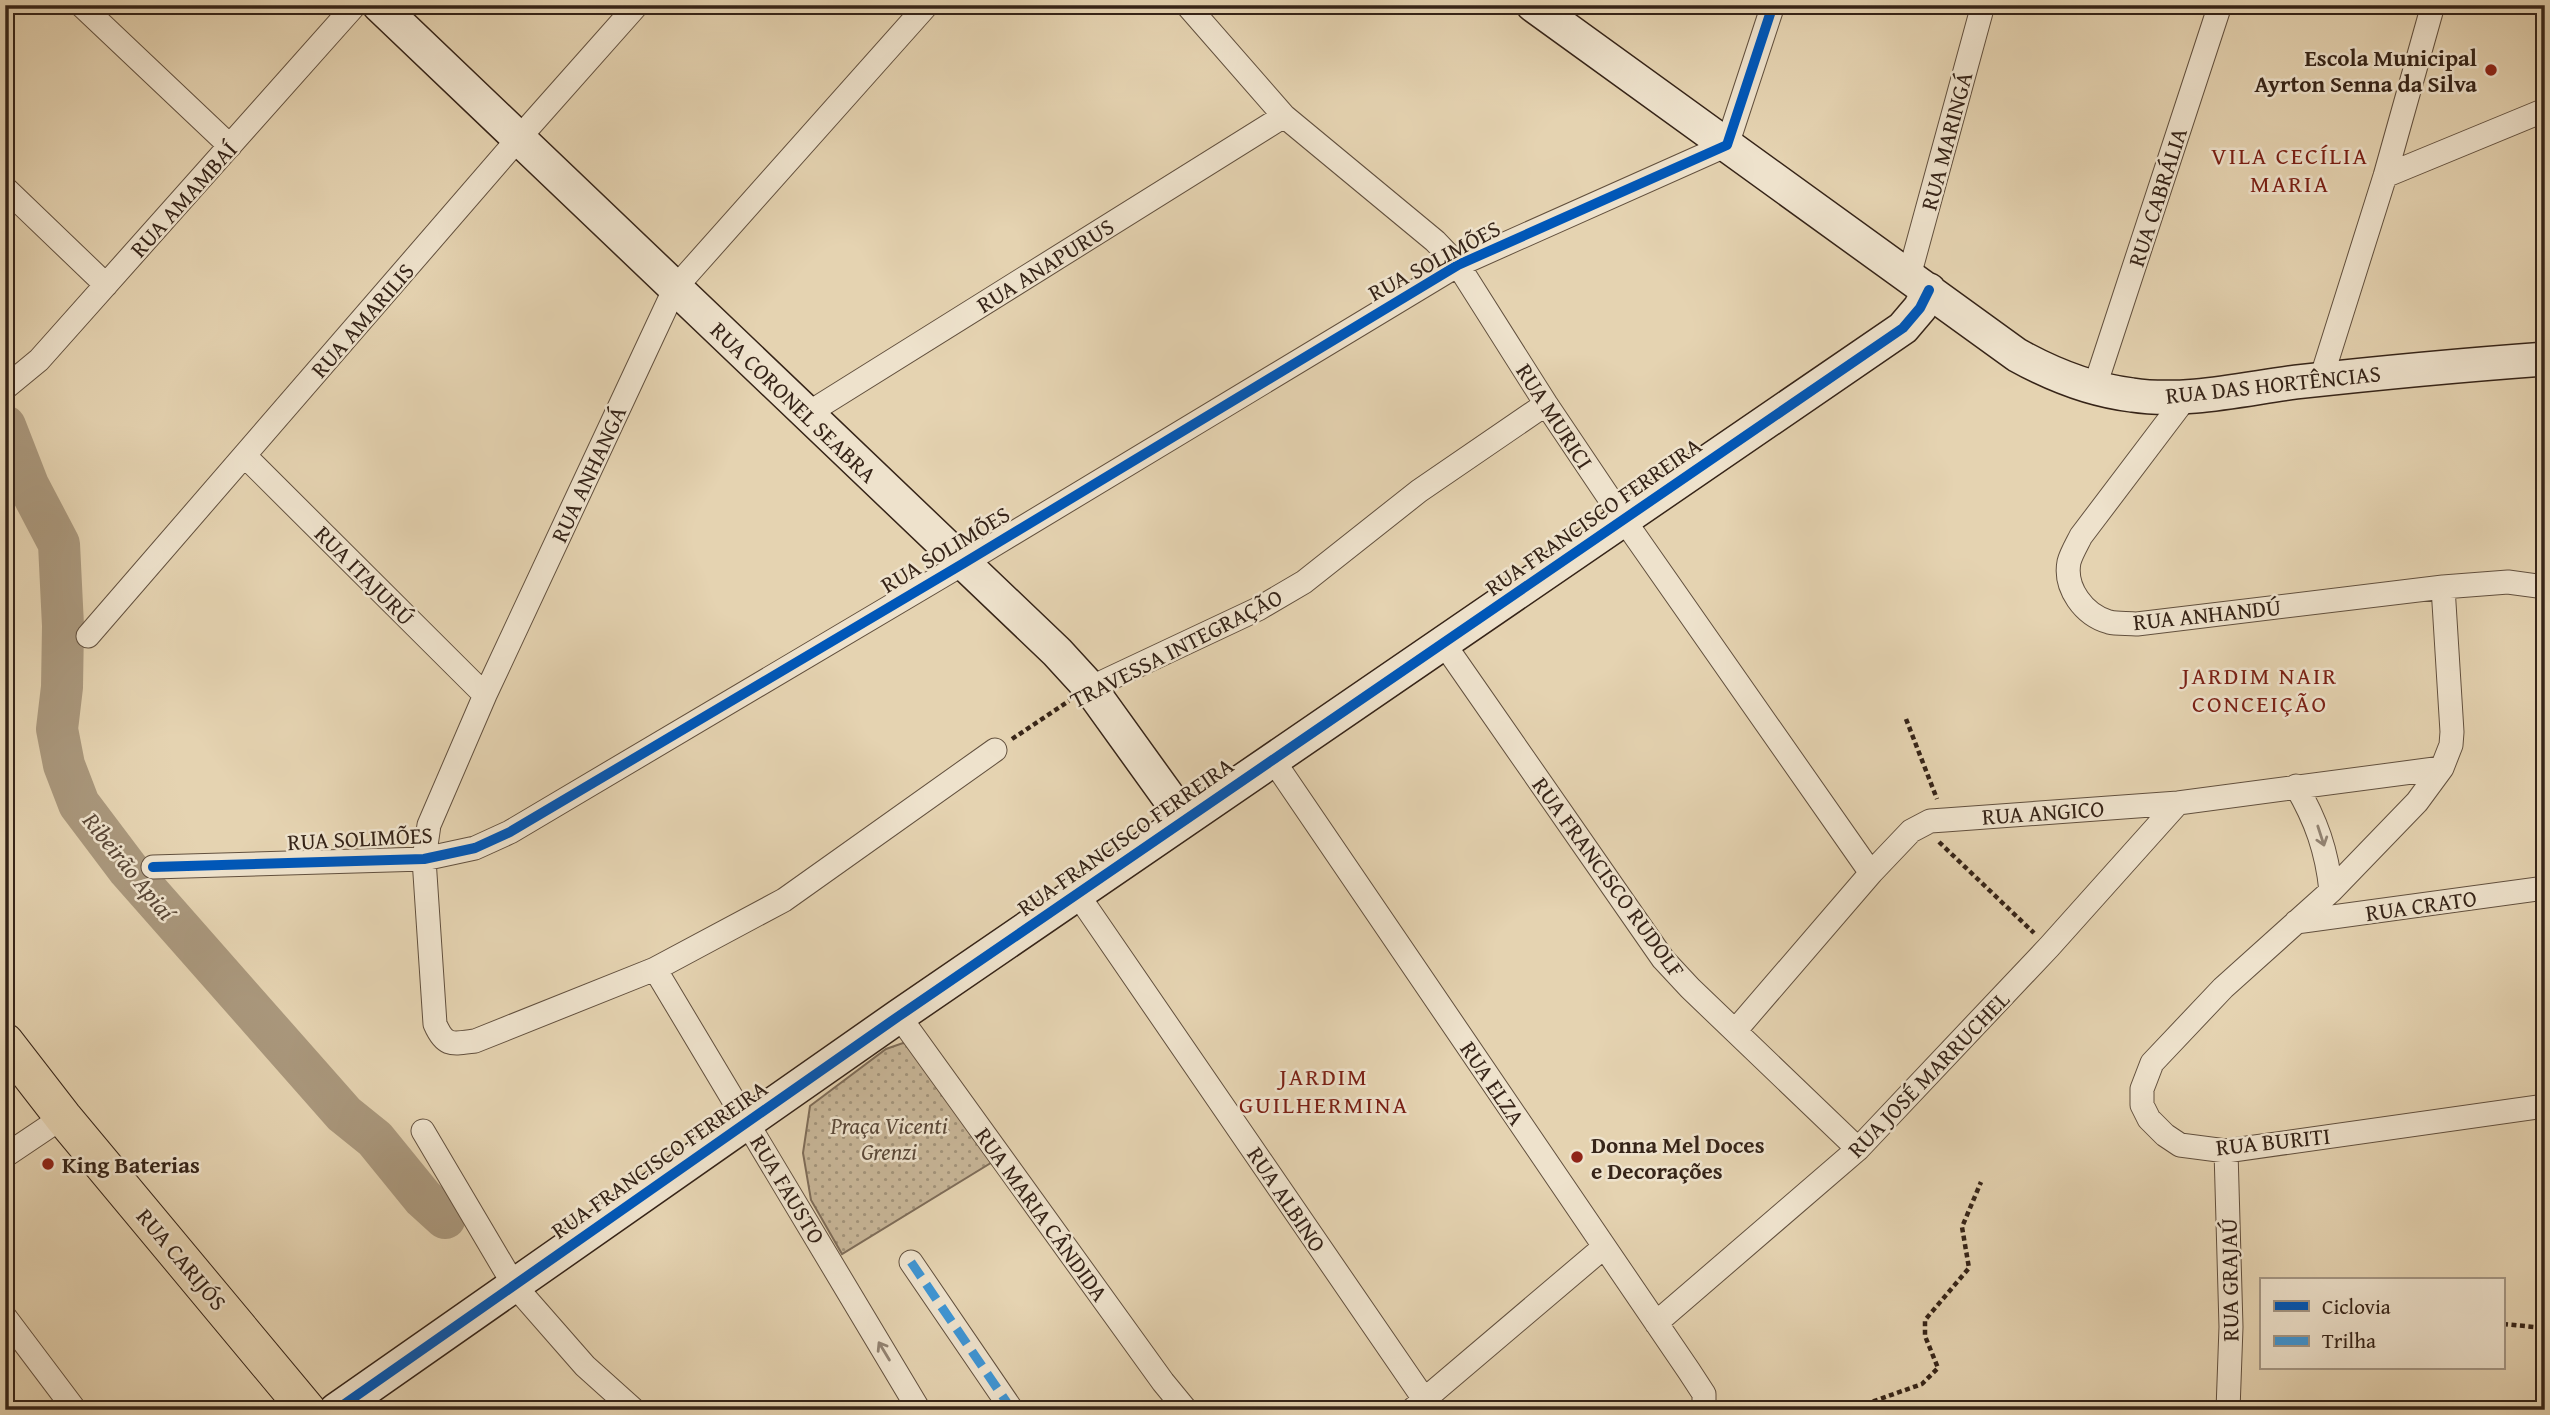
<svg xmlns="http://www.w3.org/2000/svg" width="2550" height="1415" font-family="'Gentium Book Plus',serif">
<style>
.park{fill:url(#park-dots);stroke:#7e6c58;stroke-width:2}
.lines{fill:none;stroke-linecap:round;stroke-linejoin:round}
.river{stroke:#aa987d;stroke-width:42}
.street-casing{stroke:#62503e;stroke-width:25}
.secondary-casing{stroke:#362418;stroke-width:36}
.primary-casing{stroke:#362418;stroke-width:39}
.path{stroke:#362418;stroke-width:4.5;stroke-dasharray:5 3.5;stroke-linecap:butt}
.street{stroke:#eee2cc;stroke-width:23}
.secondary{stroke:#eee2cc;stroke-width:33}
.primary{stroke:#e5d3b1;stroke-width:37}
.quiet{stroke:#3e95d4;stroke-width:9;stroke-dasharray:18 9;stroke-linecap:butt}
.cycleway-casing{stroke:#eee2cc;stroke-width:15}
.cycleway{stroke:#0057b8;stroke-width:10}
.oneway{stroke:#928372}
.poi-dot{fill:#8f2418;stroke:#eee2cc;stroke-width:2.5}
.labels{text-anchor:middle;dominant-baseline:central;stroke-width:5;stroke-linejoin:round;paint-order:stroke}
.poi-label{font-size:23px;font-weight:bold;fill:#362418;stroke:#eee2cc;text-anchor:start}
.street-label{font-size:23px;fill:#362418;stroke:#eee2cc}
.park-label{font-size:23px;font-style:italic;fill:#5a4838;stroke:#eee2cc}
.neighbourhood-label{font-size:24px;letter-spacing:2px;fill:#7a1f14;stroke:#eee2cc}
.water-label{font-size:24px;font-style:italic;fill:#594736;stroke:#eee2cc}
</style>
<defs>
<pattern id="park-dots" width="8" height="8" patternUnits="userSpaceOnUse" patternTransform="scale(1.75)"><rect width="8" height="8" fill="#c7b597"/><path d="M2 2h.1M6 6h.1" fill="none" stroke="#a2937a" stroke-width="1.8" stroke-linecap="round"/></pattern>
</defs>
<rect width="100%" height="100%" fill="#e5d3b1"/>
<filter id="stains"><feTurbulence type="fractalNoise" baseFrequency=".00286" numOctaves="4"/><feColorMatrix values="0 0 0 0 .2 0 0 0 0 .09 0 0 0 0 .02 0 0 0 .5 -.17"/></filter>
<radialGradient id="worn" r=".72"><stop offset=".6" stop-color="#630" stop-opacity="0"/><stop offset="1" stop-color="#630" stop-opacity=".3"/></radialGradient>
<path class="park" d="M903,1043L912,1044L994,1161L842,1254L811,1200L803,1153L810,1106L886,1049Z"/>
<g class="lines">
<path class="river" d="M5,426L28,485L59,544L63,626L62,687L57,729L64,765L79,804L128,869L344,1114L375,1139L423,1198L445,1218"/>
<defs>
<path id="street" d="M81,5L230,146
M927,5L675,288L485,695L429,825L424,859L435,1024C445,1047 452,1044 475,1041L655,969L784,900L995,750
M1187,5L1284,116L1435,241L1458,265L1546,404L1624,520L1871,873
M2385,176L2545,110
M5,188L106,285
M1909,276L1983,5
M2321,379L2385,176L2433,5
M5,388L39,360L355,5
M2094,389L2220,5
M2187,396L2081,536C2077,544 2071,554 2069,562C2064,588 2084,615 2109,622C2117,624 2128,623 2137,624L2443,587L2508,582L2545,587
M807,414L1284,116
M245,456L485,695
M2443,587L2452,732L2451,745L2442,768L2417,802L2331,891L2223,988L2152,1063L2142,1089V1105L2149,1119L2165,1135L2180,1145L2226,1151L2545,1106
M88,636L519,138L637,5
M1444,644L1663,959L1690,988L1858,1149
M1090,688L1258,609L1304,582L1419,491L1546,404
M1273,760L1689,1371L1704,1394V1410
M2296,786C2316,820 2327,851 2331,891
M153,867L424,859L475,848L510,832L964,563L1458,265L1727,145L1773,5
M1078,895L1424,1399
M2296,922L2545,888
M655,969L919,1410
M899,1016L1163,1382L1186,1410
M1735,1031L1871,873L1911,831L1930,821L1945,820L2178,803L2442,768
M423,1131L514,1285L585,1366L634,1410
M2226,1151L2231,1327L2228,1410
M5,1156L63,1117
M911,1262L1012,1410
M5,1317L75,1410
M1656,1323L1858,1149L2049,947L2178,803
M1412,1410L1604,1247"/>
<path id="secondary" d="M379,5L1057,652L1090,688L1185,820
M1533,5L2017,355C2053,375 2090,390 2132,395C2185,403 2243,389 2296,382C2378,373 2462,365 2545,359
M336,1410L899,1016L1903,328L1920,308L1929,290"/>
<path id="primary" d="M5,1042L63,1117L307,1410"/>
</defs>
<use href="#street" class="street-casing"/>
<use href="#secondary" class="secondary-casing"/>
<use href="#primary" class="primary-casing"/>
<path class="path" d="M1906,719L1937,799
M1012,739L1069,701
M1939,842L2034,933
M2503,1324L2545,1328
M1849,1410L1922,1384L1938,1368L1925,1336V1320L1969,1268L1962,1227L1981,1182"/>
<use href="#street" class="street"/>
<use href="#secondary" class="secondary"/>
<use href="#primary" class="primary"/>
<path class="quiet" d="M911,1262L1012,1410"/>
<defs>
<path id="cycleway" d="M153,867L424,859L475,848L510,832L964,563L1458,265L1727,145L1773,5
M336,1410L899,1016L1903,328L1920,308L1929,290"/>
</defs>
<use href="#cycleway" class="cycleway-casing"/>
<use href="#cycleway" class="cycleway"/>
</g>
<defs><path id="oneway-shaft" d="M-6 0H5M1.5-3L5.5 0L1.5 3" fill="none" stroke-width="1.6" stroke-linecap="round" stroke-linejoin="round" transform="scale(1.75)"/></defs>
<g class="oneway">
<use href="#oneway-shaft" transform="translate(2321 836) rotate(72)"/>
<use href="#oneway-shaft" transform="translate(884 1351) rotate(-121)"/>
</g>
<g class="poi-dot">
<circle cx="2491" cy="70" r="7"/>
<circle cx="1577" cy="1157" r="7"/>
<circle cx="48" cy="1164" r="7"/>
</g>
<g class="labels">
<g class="poi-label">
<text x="2477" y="57" text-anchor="end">Escola Municipal<tspan x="2477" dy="26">Ayrton Senna da Silva</tspan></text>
<text x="1591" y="1144">Donna Mel Doces<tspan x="1591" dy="26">e Decorações</tspan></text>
<text x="62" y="1164">King Baterias</text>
</g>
<g class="street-label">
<text transform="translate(1946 141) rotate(-75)">RUA MARINGÁ</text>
<text transform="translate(2157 197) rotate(-72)">RUA CABRÁLIA</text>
<text transform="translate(183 199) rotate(-48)">RUA AMAMBAÍ</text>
<text transform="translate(1434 260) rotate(-28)">RUA SOLIMÕES</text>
<text transform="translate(1045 265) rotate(-32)">RUA ANAPURUS</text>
<text transform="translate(362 320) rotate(-49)">RUA AMARILIS</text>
<text transform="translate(2273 384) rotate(-6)">RUA DAS HORTÊNCIAS</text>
<text transform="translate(794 402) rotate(44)">RUA CORONEL SEABRA</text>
<text transform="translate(1555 416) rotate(57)">RUA MURICI</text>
<text transform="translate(588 474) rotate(-65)">RUA ANHANGÁ</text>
<text transform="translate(1593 516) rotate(-35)">RUA FRANCISCO FERREIRA</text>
<text transform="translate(945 549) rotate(-31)">RUA SOLIMÕES</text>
<text transform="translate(365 575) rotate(45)">RUA ITAJURÚ</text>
<text transform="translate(2207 614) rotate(-6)">RUA ANHANDÚ</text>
<text transform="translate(1176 648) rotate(-27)">TRAVESSA INTEGRAÇÃO</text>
<text transform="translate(2043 812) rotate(-4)">RUA ANGICO</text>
<text transform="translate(1125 836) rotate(-35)">RUA FRANCISCO FERREIRA</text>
<text transform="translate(360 838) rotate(-3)">RUA SOLIMÕES</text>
<text transform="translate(1609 877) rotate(54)">RUA FRANCISCO RUDOLF</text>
<text transform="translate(2421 905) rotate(-8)">RUA CRATO</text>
<text transform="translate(1928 1074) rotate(-46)">RUA JOSÉ MARRUCHEL</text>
<text transform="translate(1493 1083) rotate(56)">RUA ELZA</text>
<text transform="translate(2273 1141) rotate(-6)">RUA BURITI</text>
<text transform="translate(659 1159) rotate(-35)">RUA FRANCISCO FERREIRA</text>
<text transform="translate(788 1189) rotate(59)">RUA FAUSTO</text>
<text transform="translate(1287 1199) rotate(56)">RUA ALBINO</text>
<text transform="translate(1042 1214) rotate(54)">RUA MARIA CÂNDIDA</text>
<text transform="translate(182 1259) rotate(50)">RUA CARIJÓS</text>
<text transform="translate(2229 1280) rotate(-91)">RUA GRAJAÚ</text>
</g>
<g class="park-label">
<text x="889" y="1125">Praça Vicenti<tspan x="889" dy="26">Grenzi</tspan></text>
</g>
<g class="neighbourhood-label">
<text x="2290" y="155">VILA CECÍLIA<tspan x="2290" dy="28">MARIA</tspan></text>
<text x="2260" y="675">JARDIM NAIR<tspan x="2260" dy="28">CONCEIÇÃO</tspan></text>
<text x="1324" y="1076">JARDIM<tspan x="1324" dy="28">GUILHERMINA</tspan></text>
</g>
<g class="water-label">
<text transform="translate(129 866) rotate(51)">Ribeirão Apiaí</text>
</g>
</g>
<rect width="2550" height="1415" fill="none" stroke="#e5d3b1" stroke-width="28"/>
<rect x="7" y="7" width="2536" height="1401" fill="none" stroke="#362418" stroke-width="3.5"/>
<rect x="14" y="14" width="2522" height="1387" fill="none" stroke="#362418" stroke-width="2"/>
<rect x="2260" y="1278" width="245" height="91" fill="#eee2cc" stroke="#a49684" stroke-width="2"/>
<rect x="2274" y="1301" width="35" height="10" fill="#0057b8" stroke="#a49684" stroke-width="2"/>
<text x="2322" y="1314" font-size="21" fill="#362418">Ciclovia</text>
<rect x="2274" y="1336" width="35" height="10" fill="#3e95d4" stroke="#a49684" stroke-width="2"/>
<text x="2322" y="1348" font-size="21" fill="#362418">Trilha</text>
<rect width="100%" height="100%" filter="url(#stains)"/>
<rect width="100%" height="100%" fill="url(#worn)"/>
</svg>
